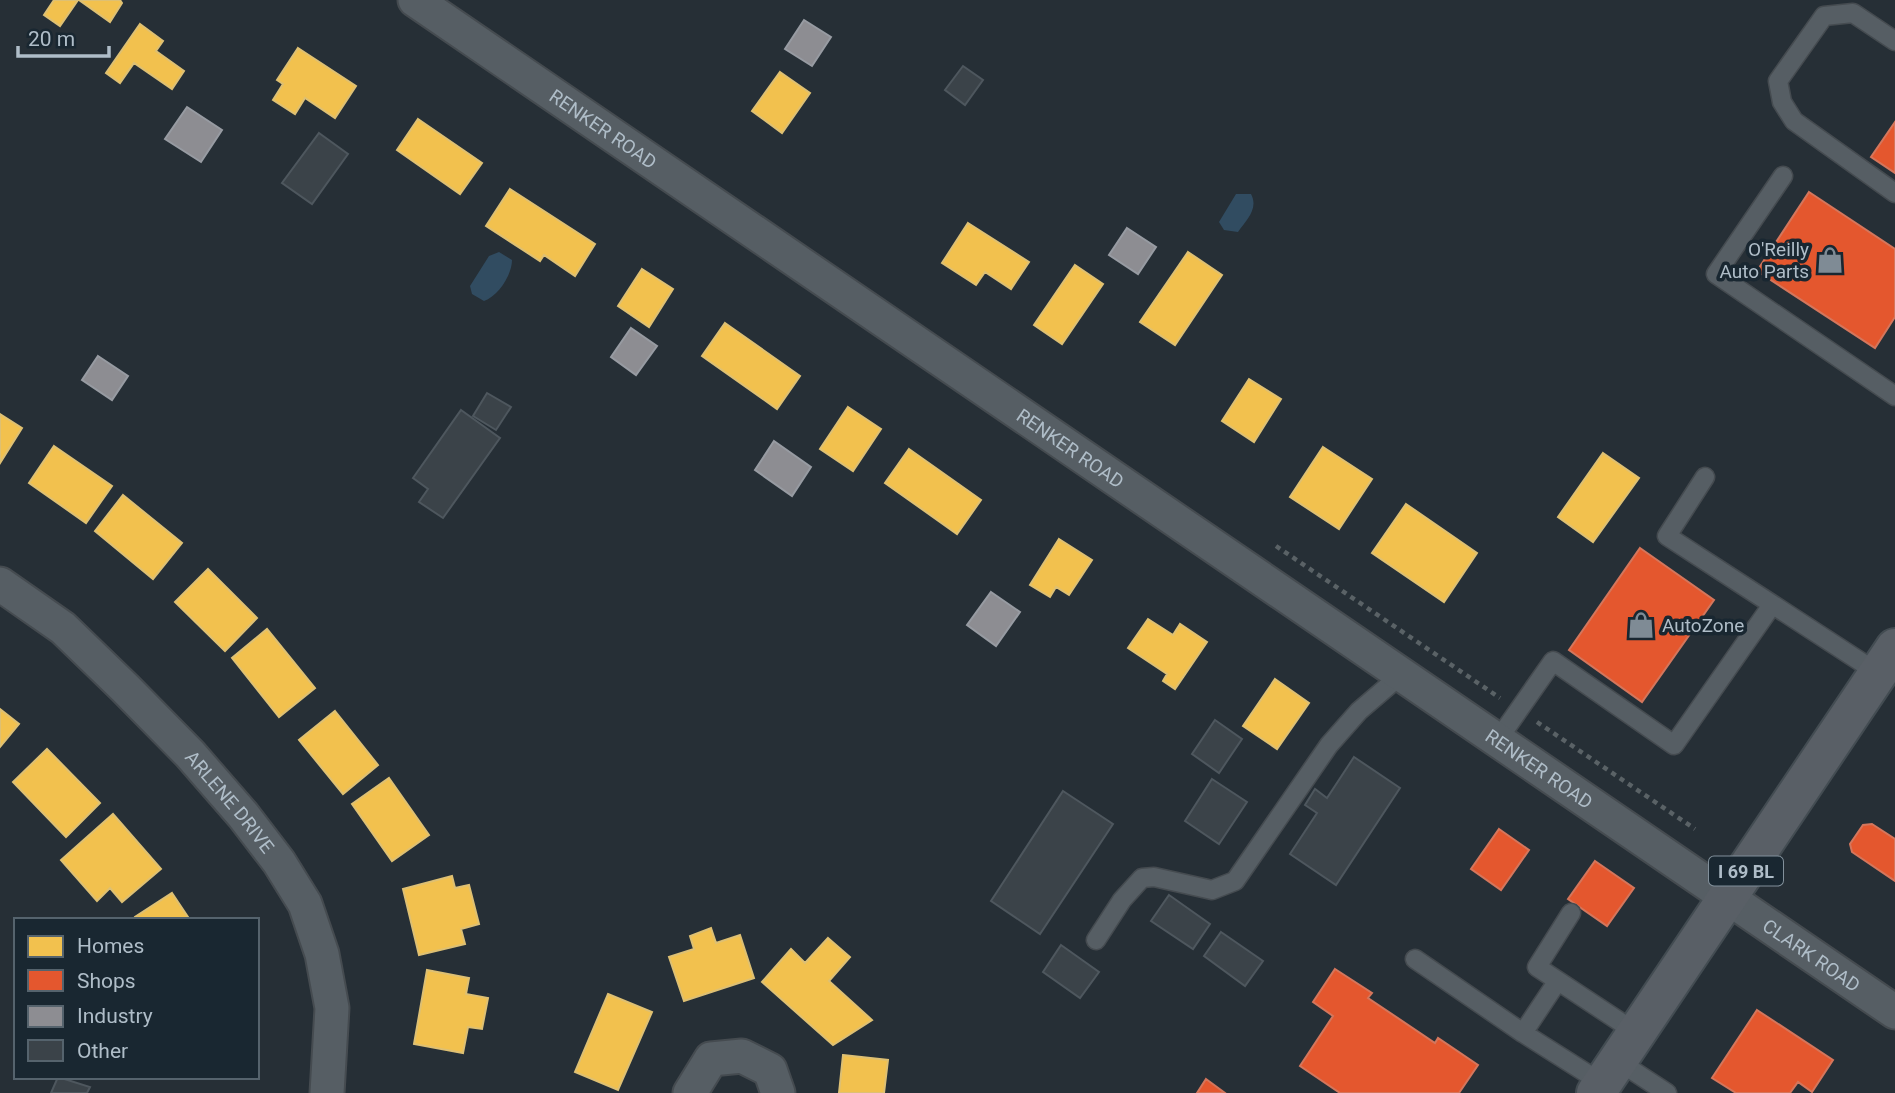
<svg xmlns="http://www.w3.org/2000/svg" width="1895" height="1093" font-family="Roboto,sans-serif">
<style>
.water{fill:#314c61}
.homes{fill:#f2c14e;stroke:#dec073;stroke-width:2}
.shops{fill:#e4572e;stroke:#d4765c;stroke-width:2}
.industry{fill:#8d8d92;stroke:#979ba2;stroke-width:2}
.building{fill:#3b4349;stroke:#4e575e;stroke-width:2}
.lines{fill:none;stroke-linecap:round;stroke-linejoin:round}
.lane-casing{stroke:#454b50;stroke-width:21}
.street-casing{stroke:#454b50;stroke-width:37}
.primary-casing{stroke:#434c52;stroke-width:42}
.path{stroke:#5a6266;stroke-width:4.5;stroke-dasharray:5 5;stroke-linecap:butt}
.lane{stroke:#565e64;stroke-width:18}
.street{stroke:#565e64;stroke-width:33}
.primary{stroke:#595f66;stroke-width:38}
.labels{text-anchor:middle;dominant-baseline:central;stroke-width:7;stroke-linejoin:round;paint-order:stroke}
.shield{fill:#192731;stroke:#82909b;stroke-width:2}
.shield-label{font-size:18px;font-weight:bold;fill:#afbdc8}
.street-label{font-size:19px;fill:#afbdc8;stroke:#192731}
.poi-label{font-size:19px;fill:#afbdc8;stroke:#192731;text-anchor:end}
</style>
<rect width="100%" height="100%" fill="#262f36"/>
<path class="water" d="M1236,194H1251C1259,209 1246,220 1238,232L1224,230L1219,222Z
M499,252L512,260C512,275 498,296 484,301L472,294L470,286L489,256Z"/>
<path class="homes" d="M54,0H78L60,26L44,15Z
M79,0H120L122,3L110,22Z
M140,24L163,41L156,51L184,71L172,89L134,63L120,83L106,73Z
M298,48L356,86L335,118L305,98L295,114L273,100L283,84L277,80Z
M780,72L810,93L782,133L752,111Z
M418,119L482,163L460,194L397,150Z
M510,189L595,244L575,276L544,255L540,261L486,226Z
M968,223L1029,262L1011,289L985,272L976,285L942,263Z
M1188,252L1222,275L1175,345L1140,322Z
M1075,265L1103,284L1062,344L1034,325Z
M642,269L673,289L649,327L618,306Z
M725,323L800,376L777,409L702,356Z
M1249,379L1281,399L1254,442L1222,421Z
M848,407L881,429L853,471L820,449Z
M0,414L22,428L0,463Z
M54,446L112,486L86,523L29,483Z
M1323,447L1372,479L1339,529L1290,497Z
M909,449L981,500L957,534L885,483Z
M1603,453L1639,478L1593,542L1558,517Z
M123,495L182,543L153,579L95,531Z
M1406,504L1477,553L1444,602L1372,553Z
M1059,539L1092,560L1069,595L1056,587L1050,597L1030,585Z
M208,569L257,618L225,651L175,602Z
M1148,619L1173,635L1180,624L1207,642L1175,689L1163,681L1167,674L1128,648Z
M267,629L315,688L279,717L232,658Z
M1275,679L1309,703L1277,749L1243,726Z
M0,709L19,724L0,747Z
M335,711L378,765L343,794L299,740Z
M47,749L100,803L66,837L13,782Z
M389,778L429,835L392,861L352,804Z
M113,814L161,869L122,902L110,888L97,901L61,860Z
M452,876L455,888L469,885L479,924L461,929L465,944L419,955L403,889Z
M172,893L190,920H136L135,917Z
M711,928L716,943L740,935L754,978L684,1001L669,957L694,949L690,936Z
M828,938L850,957L829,981L872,1020L833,1045L762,982L791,949L805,963Z
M427,970L469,978L466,994L488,998L482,1029L468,1027L463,1053L414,1044Z
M608,994L652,1012L618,1090L575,1072Z
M843,1055L888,1060L884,1093H839Z"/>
<path class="shops" d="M1895,122V173L1871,157Z
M1809,192L1895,249V317L1875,348L1757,271Z
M1640,548L1714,600L1642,702L1569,650Z
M1872,824L1895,839V881L1852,852L1850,844L1863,825Z
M1499,829L1529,850L1501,890L1471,869Z
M1595,861L1634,888L1607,926L1568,899Z
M1335,969L1372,993L1368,998L1435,1043L1438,1038L1478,1065L1459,1093H1340L1300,1066L1333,1016L1313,1002Z
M1757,1010L1833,1060L1812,1092L1798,1082L1790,1093H1736L1712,1078Z
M1206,1079L1225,1093H1197Z"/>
<path class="industry" d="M804,20L831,37L812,66L785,49Z
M187,107L222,130L201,162L165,139Z
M1127,228L1156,247L1138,274L1109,255Z
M631,328L657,346L636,375L611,357Z
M98,356L128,376L112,400L82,380Z
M774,441L811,467L792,496L755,470Z
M991,592L1020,612L996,646L967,625Z"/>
<path class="building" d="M963,66L983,80L965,105L945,90Z
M319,133L348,154L312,204L282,183Z
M487,393L511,407L496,430L473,416Z
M461,410L500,438L443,518L419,502L428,489L413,478Z
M1215,720L1242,739L1219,773L1192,754Z
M1354,757L1400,788L1336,885L1290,854L1317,813L1305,805L1315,789L1327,798Z
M1212,779L1247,802L1219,844L1185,821Z
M1063,791L1113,824L1040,934L991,901Z
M1169,895L1210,924L1193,949L1151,921Z
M1221,932L1263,961L1245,986L1204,956Z
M1061,945L1099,972L1080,998L1043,972Z
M58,1077L90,1087L87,1093H51Z"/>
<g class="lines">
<defs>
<path id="lane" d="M1895,41L1853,13L1824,16L1778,81L1782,102L1794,121L1895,193
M1783,176L1716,274L1895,396
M1705,477L1667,536L1878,673
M1497,741L1553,661L1674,745L1772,605
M1571,913L1537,967L1637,1033
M1096,940L1122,900L1142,878L1154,877L1212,890L1235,881L1329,745L1359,711L1401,675
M1415,959L1523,1033
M1557,982L1523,1033L1602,1083
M1618,1061L1667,1093"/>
<g id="street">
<path id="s1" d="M415,0L1895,1012"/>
<path id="s2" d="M0,584L63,628L125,688L190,754L243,815L279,862L305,904L322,954L332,1008L327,1093"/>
<path d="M690,1093L711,1059L742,1056L770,1070L778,1093"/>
</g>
<path id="primary" d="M1596,1093L1895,648"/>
</defs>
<use href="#lane" class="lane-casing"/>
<use href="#street" class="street-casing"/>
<use href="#primary" class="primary-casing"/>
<path class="path" d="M1276,546L1500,698
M1537,722L1695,829"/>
<use href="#lane" class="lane"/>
<use href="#street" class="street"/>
<use href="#primary" class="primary"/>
</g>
<defs>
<symbol id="shop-bare" viewBox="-9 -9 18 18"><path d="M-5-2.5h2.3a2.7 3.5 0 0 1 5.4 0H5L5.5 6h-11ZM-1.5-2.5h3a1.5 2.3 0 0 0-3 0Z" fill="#7f8b95" stroke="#192731" stroke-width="2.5" paint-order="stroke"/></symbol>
</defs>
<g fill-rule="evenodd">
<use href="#shop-bare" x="1811" y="241" width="38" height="38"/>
<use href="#shop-bare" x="1622" y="606" width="38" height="38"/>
</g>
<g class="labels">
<rect class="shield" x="1709" y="856.5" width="74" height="29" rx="5"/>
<g class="shield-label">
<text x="1746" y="871">I 69 BL</text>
</g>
<g class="street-label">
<text stroke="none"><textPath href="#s1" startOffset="228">RENKER ROAD</textPath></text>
<text stroke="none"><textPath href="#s1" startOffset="794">RENKER ROAD</textPath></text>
<text stroke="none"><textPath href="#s1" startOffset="1362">RENKER ROAD</textPath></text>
<text stroke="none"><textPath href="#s2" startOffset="318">ARLENE DRIVE</textPath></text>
<text stroke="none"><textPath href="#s1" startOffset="1692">CLARK ROAD</textPath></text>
</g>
<g class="poi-label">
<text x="1809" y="249">O'Reilly<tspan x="1809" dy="22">Auto Parts</tspan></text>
<text x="1662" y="625" text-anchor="start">AutoZone</text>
</g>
</g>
<rect x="14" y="918" width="245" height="161" fill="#192731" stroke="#55636d" stroke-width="2"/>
<rect x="28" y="936" width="35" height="21" fill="#f2c14e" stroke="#55636d" stroke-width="2"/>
<text x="77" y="953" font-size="21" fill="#afbdc8">Homes</text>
<rect x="28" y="970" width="35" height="21" fill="#e4572e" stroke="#55636d" stroke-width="2"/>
<text x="77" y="988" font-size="21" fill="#afbdc8">Shops</text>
<rect x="28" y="1006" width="35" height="21" fill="#8d8d92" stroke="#55636d" stroke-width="2"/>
<text x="77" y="1023" font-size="21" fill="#afbdc8">Industry</text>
<rect x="28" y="1040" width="35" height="21" fill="#3b4349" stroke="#55636d" stroke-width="2"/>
<text x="77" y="1058" font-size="21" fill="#afbdc8">Other</text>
<path d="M18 46v10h91v-10" fill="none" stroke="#afbdc8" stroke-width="3.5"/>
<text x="28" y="46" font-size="21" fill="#afbdc8" stroke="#192731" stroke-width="5" paint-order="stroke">20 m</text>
</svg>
